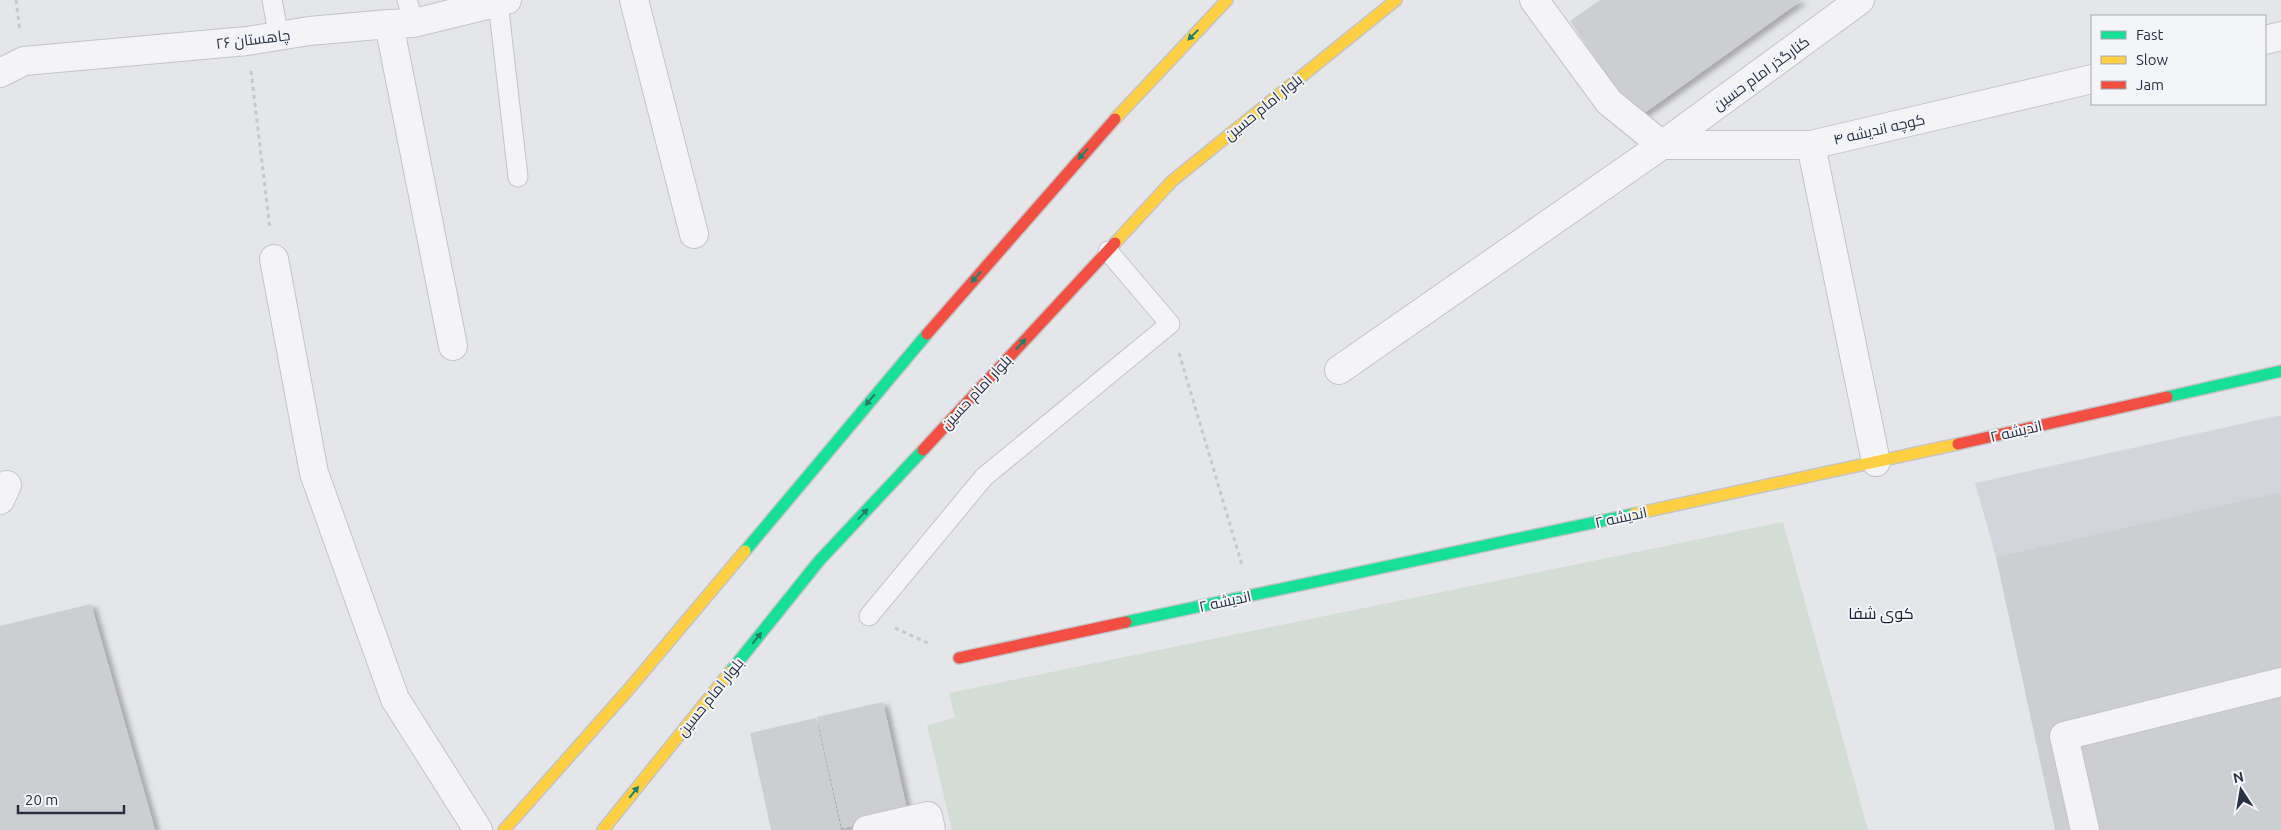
<svg xmlns="http://www.w3.org/2000/svg" width="2281" height="830" font-family="Ubuntu,Cairo,sans-serif">
<style>
.built{fill:#d3d5dc}
.green{fill:#d4ddd5}
.building{fill:#cdced2;filter:url(#shadow)}
.lines{fill:none;stroke-linecap:round;stroke-linejoin:round}
.lane-casing{stroke:#c3c4c7;stroke-width:21}
.street-casing{stroke:#c3c4c7;stroke-width:30}
.fast-casing{stroke:#c3c4c7;stroke-width:14}
.slow-casing{stroke:#c3c4c7;stroke-width:14}
.jam-casing{stroke:#c3c4c7;stroke-width:14}
.path{stroke:#c6c7cb;stroke-width:3;stroke-dasharray:4 4;stroke-linecap:butt}
.lane{stroke:#f4f4f6;stroke-width:19}
.street{stroke:#f4f4f6;stroke-width:28}
.fast{stroke:#16e098;stroke-width:11}
.slow{stroke:#ffcf43;stroke-width:11}
.jam{stroke:#f24e42;stroke-width:11}
.oneway{fill:#21806a}
.labels{text-anchor:middle;dominant-baseline:central;stroke-width:4;stroke-linejoin:round;paint-order:stroke}
.street-label{font-size:15px;fill:#2a3144;stroke:#f3f5f8}
.neighbourhood-label{font-size:16px;fill:#1c2235;stroke:#f3f5f8}
</style>
<defs>
<filter id="shadow"><feDropShadow dx="5.5" dy="3" stdDeviation="2.5" flood-color="#0004"/></filter>
</defs>
<rect width="100%" height="100%" fill="#e5e6e9"/>
<path class="built" d="M2281,415V492L1996,557L1975,483Z"/>
<path class="green" d="M1783,522L1868,830H952L927,725L955,718L949,693Z"/>
<path class="building" d="M1600,0H1802L1636,119L1570,21Z
M2281,492V830H2055L1996,557Z
M91,604L155,830H0V626Z
M883,702L908,814L842,828L817,717Z
M816,718L841,830H771L750,733Z"/>
<g class="lines">
<defs>
<path id="lane" d="M272,0L279,37
M407,0L414,23
M498,2L518,177
M869,616L984,477L1170,324L1108,251"/>
<path id="street" d="M634,0L694,234
M1534,0L1609,102L1662,145
M389,24L453,346
M2265,40L2281,36
M0,73L24,61L247,41L309,31L389,24L414,23L507,0
M1662,145H1811L2092,79
M1811,145L1876,462
M274,259L314,473L395,699L478,830
M1339,370L1662,145L1860,0
M0,500L7,485
M867,830L928,816L931,830
M2085,830L2064,736L2281,682"/>
<path id="fast" d="M2167,397L2281,371
M745,551L927,334
M1126,622L1634,514
M730,672L819,561L923,450"/>
<path id="slow" d="M1115,119L1227,0
M1115,243L1172,181L1396,0
M1634,514L1958,444
M504,830L629,689L745,551
M603,830L730,672"/>
<path id="jam" d="M927,334L1115,119
M1958,444L2167,397
M923,450L1115,243
M959,658L1126,622"/>
</defs>
<use href="#lane" class="lane-casing"/>
<use href="#street" class="street-casing"/>
<use href="#fast" class="fast-casing"/>
<use href="#slow" class="slow-casing"/>
<use href="#jam" class="jam-casing"/>
<path class="path" d="M16,0L20,31
M251,71L270,229
M1179,353L1242,565
M895,628L930,644"/>
<use href="#lane" class="lane"/>
<use href="#street" class="street"/>
<use href="#fast" class="fast"/>
<use href="#slow" class="slow"/>
<use href="#jam" class="jam"/>
</g>
<defs><path id="oneway-solid" d="M-6-.8H1V-3.2L6.5 0L1 3.2V.8H-6Z" transform="scale(1.25)"/></defs>
<g class="oneway">
<use href="#oneway-solid" transform="translate(1193 35) rotate(135)"/>
<use href="#oneway-solid" transform="translate(1083 154) rotate(131)"/>
<use href="#oneway-solid" transform="translate(976 277) rotate(131)"/>
<use href="#oneway-solid" transform="translate(1021 344) rotate(-47)"/>
<use href="#oneway-solid" transform="translate(870 400) rotate(130)"/>
<use href="#oneway-solid" transform="translate(863 514) rotate(-47)"/>
<use href="#oneway-solid" transform="translate(757 638) rotate(-51)"/>
<use href="#oneway-solid" transform="translate(634 792) rotate(-51)"/>
</g>
<g class="labels">
<g class="street-label">
<text transform="translate(253 39) rotate(-7)">چاهستان ۲۶</text>
<text transform="translate(1761 73) rotate(-36)">کنارگذر امام حسین</text>
<text transform="translate(1263 107) rotate(-39)">بلوار امام حسین</text>
<text transform="translate(1879 129) rotate(-13)">کوچه اندیشه ۴</text>
<text transform="translate(976 392) rotate(-47)">بلوار امام حسین</text>
<text transform="translate(2016 431) rotate(-13)">اندیشه ۲</text>
<text transform="translate(1621 517) rotate(-12)">اندیشه ۲</text>
<text transform="translate(1225 601) rotate(-12)">اندیشه ۲</text>
<text transform="translate(710 697) rotate(-51)">بلوار امام حسین</text>
</g>
<g class="neighbourhood-label">
<text x="1881" y="613">کوی شفا</text>
</g>
</g>
<rect x="2091" y="15" width="175" height="90" fill="#f3f5f8" stroke="#a3a7b0"/>
<rect x="2101" y="31" width="25" height="8" fill="#16e098" stroke="#a3a7b0"/>
<text x="2136" y="40" font-size="15" fill="#2a3144">Fast</text>
<rect x="2101" y="56" width="25" height="8" fill="#ffcf43" stroke="#a3a7b0"/>
<text x="2136" y="65" font-size="15" fill="#2a3144">Slow</text>
<rect x="2101" y="81" width="25" height="8" fill="#f24e42" stroke="#a3a7b0"/>
<text x="2136" y="90" font-size="15" fill="#2a3144">Jam</text>
<g transform="translate(2241 790) rotate(348)" stroke="#f3f5f8" stroke-width="4" paint-order="stroke">
<path d="M0-4L9 19L0 12L-9 19Z" fill="#2a3144"/>
<text y="-8" font-size="14" font-weight="bold" text-anchor="middle" fill="#2a3144">N</text>
</g>
<path d="M18 805v8h106v-8" fill="none" stroke="#2a3144" stroke-width="2.5"/>
<text x="25" y="805" font-size="15" fill="#2a3144" stroke="#f3f5f8" stroke-width="4" paint-order="stroke">20 m</text>
</svg>
